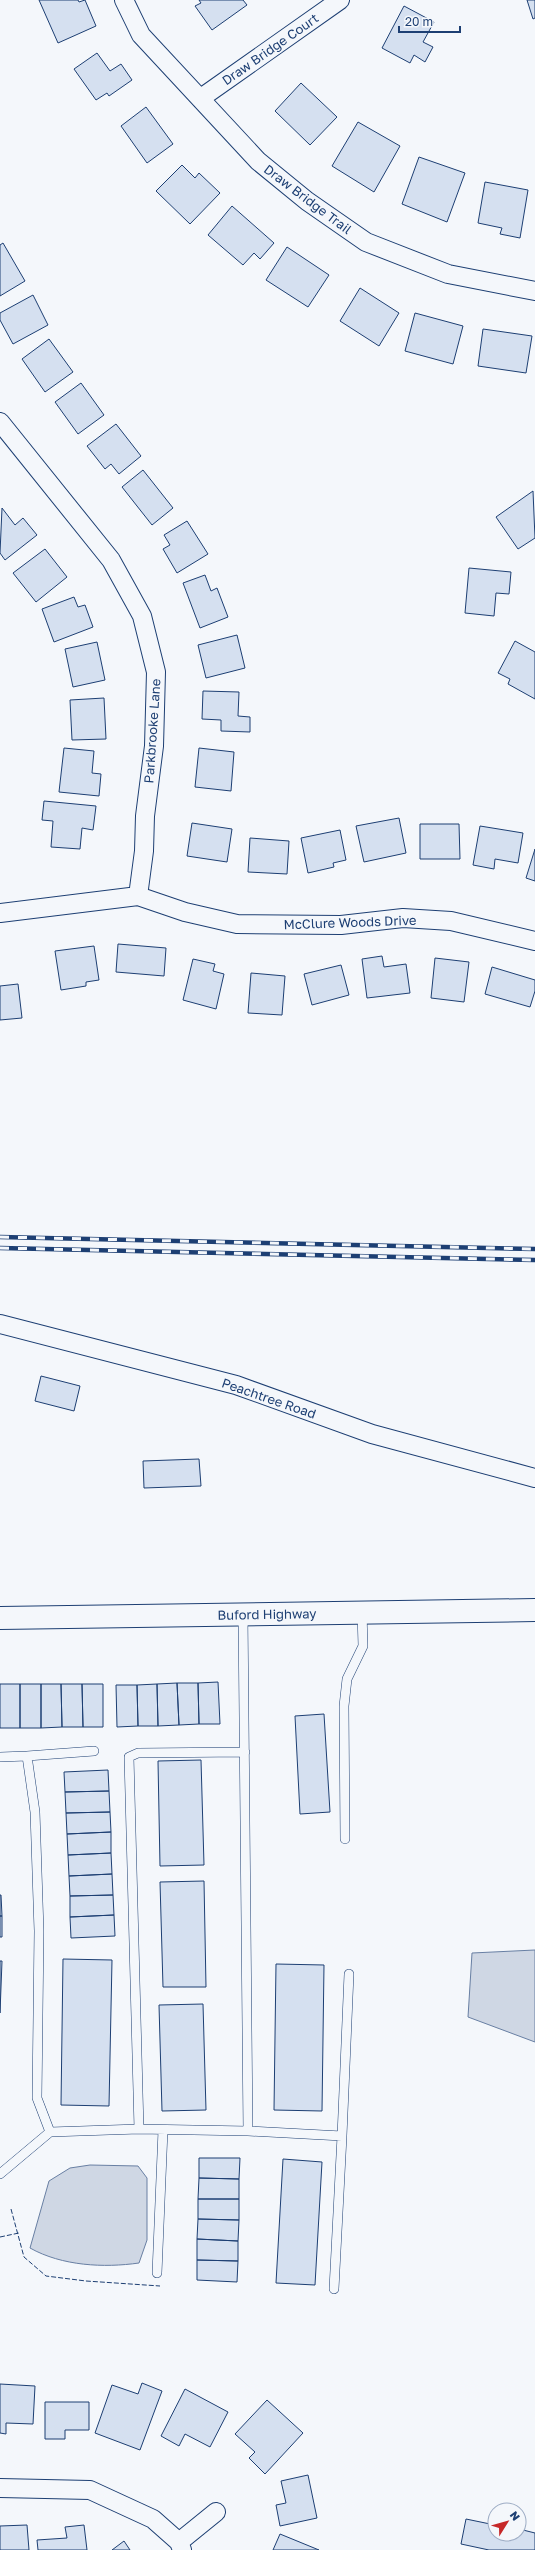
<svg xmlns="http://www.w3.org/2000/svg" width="535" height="2550" font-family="'Golos Text',sans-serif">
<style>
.water{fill:#cfd7e4;stroke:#687fa3}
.building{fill:#d5e0f0;stroke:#1d3f73}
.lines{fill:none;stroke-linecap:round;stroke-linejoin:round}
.service-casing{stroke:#1d3f73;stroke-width:10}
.minor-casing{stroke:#1d3f73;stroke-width:20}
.primary-casing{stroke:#1d3f73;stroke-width:24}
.service{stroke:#f4f7fb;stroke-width:9}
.minor{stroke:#f4f7fb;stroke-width:18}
.primary{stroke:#f4f7fb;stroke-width:22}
.rail-casing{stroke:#1d3f73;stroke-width:4.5}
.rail{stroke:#f4f7fb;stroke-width:3;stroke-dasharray:9;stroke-linecap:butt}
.fence{stroke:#1d3f73;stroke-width:1;stroke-dasharray:5 2;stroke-linecap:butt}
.labels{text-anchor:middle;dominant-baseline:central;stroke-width:3;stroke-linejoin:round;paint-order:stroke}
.street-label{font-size:13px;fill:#1d3f73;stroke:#f4f7fb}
</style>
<rect width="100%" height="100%" fill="#f4f7fb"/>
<path class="water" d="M535,1950V2042L468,2017L472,1953Z
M90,2165L138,2166L147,2178V2240L139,2263C104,2268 62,2266 30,2248L49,2181L70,2168Z"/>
<path class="building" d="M39,0H78L79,2L85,0L96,26L58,43Z
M199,0H243L247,5L212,30L195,6L201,3Z
M527,0H535V18L533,19Z
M404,6L434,22L423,42L433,47L425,62L414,55L410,63L382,48Z
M97,53L110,71L121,64L132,80L109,96L107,93L96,100L74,69Z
M301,83L337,117L310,145L275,111Z
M146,107L173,144L147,163L121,126Z
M358,122L400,146L374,192L332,166Z
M419,157L465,173L447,222L402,204Z
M182,165L195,178L199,173L220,193L190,224L156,191Z
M485,182L528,190L520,238L500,234L502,228L478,223Z
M232,206L274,243L260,259L254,253L243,265L208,235Z
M3,243L25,281L0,296V245Z
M287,247L329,275L308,307L266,280Z
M360,288L399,313L379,346L340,321Z
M33,295L48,325L13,344L0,320V313Z
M415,313L463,326L453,364L405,351Z
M483,329L532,336L526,373L478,366Z
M49,339L73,372L45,392L22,359Z
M81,383L104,415L78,434L55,402Z
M116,424L141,456L119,474L111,464L105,469L87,446Z
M143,470L173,508L152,525L122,487Z
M533,491L535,538L518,549L496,517Z
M2,508L15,525L23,518L37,535L5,560L0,553Z
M187,521L208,554L177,573L163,549L170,545L164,535Z
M45,549L67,577L36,602L13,573Z
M469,568L511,572L509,594L496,593L494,616L465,613Z
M205,575L211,591L217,588L228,617L200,628L183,583Z
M74,597L78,607L85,605L93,627L54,642L42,609Z
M237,635L245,668L206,678L198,645Z
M515,641L535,652V699L508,684L510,679L498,673Z
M97,642L105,680L73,687L65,649Z
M203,691L239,692L238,716L250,717V732L221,731V720L202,719Z
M104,698L106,739L72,740L70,700Z
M64,748L94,751L92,773L101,774L99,796L59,792Z
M199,748L234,752L231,791L195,787Z
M44,801L96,806L93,830L82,828L80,849L51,847L53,821L42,820Z
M399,818L406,853L364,862L356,826Z
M192,823L232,829L227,862L187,856Z
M420,824H459L460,859H420Z
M480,826L523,833L518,863L495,859L494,869L473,865Z
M340,830L346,860L333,863L334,867L308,873L301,838Z
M250,838L289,841L287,874L248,872Z
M535,849V881L526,878Z
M118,944L166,948L164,976L116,972Z
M94,946L99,980L86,982V986L61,990L55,951Z
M382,956L384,967L406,964L410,993L367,998L362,959Z
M435,958L469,962L464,1002L431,998Z
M193,959L215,964L213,971L224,974L216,1009L183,1000Z
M341,965L349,995L312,1005L304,974Z
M492,967L535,980V991L530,1007L485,994Z
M251,973L285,976L282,1015L248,1013Z
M18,984L22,1018L0,1020V986Z
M41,1376L80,1386L74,1411L35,1401Z
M199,1459L201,1486L144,1488L143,1461Z
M218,1682L220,1724H199L198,1683Z
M177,1683L179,1725L158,1726L157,1684Z
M177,1683H198L199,1724L179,1725Z
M0,1684H20V1728H0Z
M20,1684H41V1728H20Z
M41,1684H61L62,1727L41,1728Z
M61,1684H82L83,1727H62Z
M82,1684H103V1727H83Z
M157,1684L158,1726H138L137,1685Z
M116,1685H137L138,1726L117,1727Z
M324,1714L330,1812L300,1814L295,1716Z
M201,1760L204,1865L160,1866L158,1761Z
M108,1770L109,1791L65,1792L64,1772Z
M109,1791L110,1812L66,1813L65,1792Z
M110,1812L111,1832L67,1834L66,1813Z
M111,1832V1853L68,1855L67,1834Z
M111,1853L112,1874L69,1876L68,1855Z
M112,1874L113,1895L70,1896L69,1876Z
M204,1881L206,1987H163L160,1882Z
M0,1895H1L2,1916H0Z
M113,1895L114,1915L70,1917V1896Z
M114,1915L115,1936L71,1938L70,1917Z
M0,1916H2V1937H0Z
M63,1959L112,1960L109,2106L61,2105Z
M0,1961H2L0,2013Z
M276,1964L324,1965L322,2111L274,2110Z
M203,2004L206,2110L162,2111L159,2005Z
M199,2158H240L239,2179L199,2178Z
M283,2159L322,2162L315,2285L276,2283Z
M199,2178L239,2179V2199H198Z
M198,2199H239V2220L198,2219Z
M198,2219L239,2220L238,2241L197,2239Z
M197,2239L238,2241V2261L197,2260Z
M197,2260L238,2261L237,2282L197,2280Z
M142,2383L162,2391L140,2450L95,2433L112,2385L138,2394Z
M0,2384L35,2386L33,2424L6,2423V2434L0,2433Z
M185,2389L228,2412L210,2447L185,2434L179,2446L161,2436Z
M267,2400L303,2433L265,2474L249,2458L255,2452L235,2434Z
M45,2402H89V2430H65V2439H45Z
M308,2475L317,2518L280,2526L276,2505L286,2503L281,2481Z
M466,2519L495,2525V2534H519V2529L535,2533V2550H489L461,2544Z
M27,2525L29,2550H0V2526Z
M84,2525L87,2550H38L37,2540L67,2538L65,2527Z
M280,2534L319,2550H273Z
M124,2541L130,2550H112Z"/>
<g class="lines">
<defs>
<path id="service" d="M27,1756L94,1751
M0,1757L27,1756L35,1812L39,1931L37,2098L50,2132
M345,1839L344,1706L347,1679L363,1646L362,1612
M139,2129L129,1757L138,1753L245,1752
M248,2131L342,2136L349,1974
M0,2174L50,2132L139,2129L248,2131L243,1614
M157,2273L163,2130
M334,2289L342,2136"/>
<path id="minor" d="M124,0L141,35L258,161L307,201L366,242L448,274L535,291
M201,98L340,0
M0,422L111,560L142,616L156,672L154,746L145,816L144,851L138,896
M0,913L138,896L185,912L237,924L341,925L403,918L451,921L535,941
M0,1324L236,1385L372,1434L535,1478
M0,2488L90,2490L153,2519L179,2542L182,2550
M179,2542L216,2512"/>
<path id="primary" d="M0,1618L535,1610"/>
</defs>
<use href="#service" class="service-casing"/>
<use href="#minor" class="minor-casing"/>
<use href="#primary" class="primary-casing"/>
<use href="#service" class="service"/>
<use href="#minor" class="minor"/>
<use href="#primary" class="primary"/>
<defs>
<path id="rail" d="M0,1237L535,1249
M0,1248L535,1260"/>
</defs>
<use href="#rail" class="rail-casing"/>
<use href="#rail" class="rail"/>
<path class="fence" d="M11,2209L24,2257L46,2276L86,2281L160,2286
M0,2237L19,2233"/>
</g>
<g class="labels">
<g class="street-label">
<text transform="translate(270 49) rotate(-35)">Draw Bridge Court</text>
<text transform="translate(308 199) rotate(37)">Draw Bridge Trail</text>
<text transform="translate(152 731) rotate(-86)">Parkbrooke Lane</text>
<text transform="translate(350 922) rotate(-2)">McClure Woods Drive</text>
<text transform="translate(269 1398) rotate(19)">Peachtree Road</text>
<text transform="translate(267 1614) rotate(-1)">Buford Highway</text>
</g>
</g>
<g transform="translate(507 2522) rotate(53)"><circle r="19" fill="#f4f7fb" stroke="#9eadc5"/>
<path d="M0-3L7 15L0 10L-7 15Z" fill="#c62828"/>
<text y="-6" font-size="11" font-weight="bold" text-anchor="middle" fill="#1d3f73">N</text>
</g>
<path d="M399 26v6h61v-6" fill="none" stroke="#1d3f73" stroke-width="2"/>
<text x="405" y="26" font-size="12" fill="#1d3f73" stroke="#f4f7fb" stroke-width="3" paint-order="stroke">20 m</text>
</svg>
